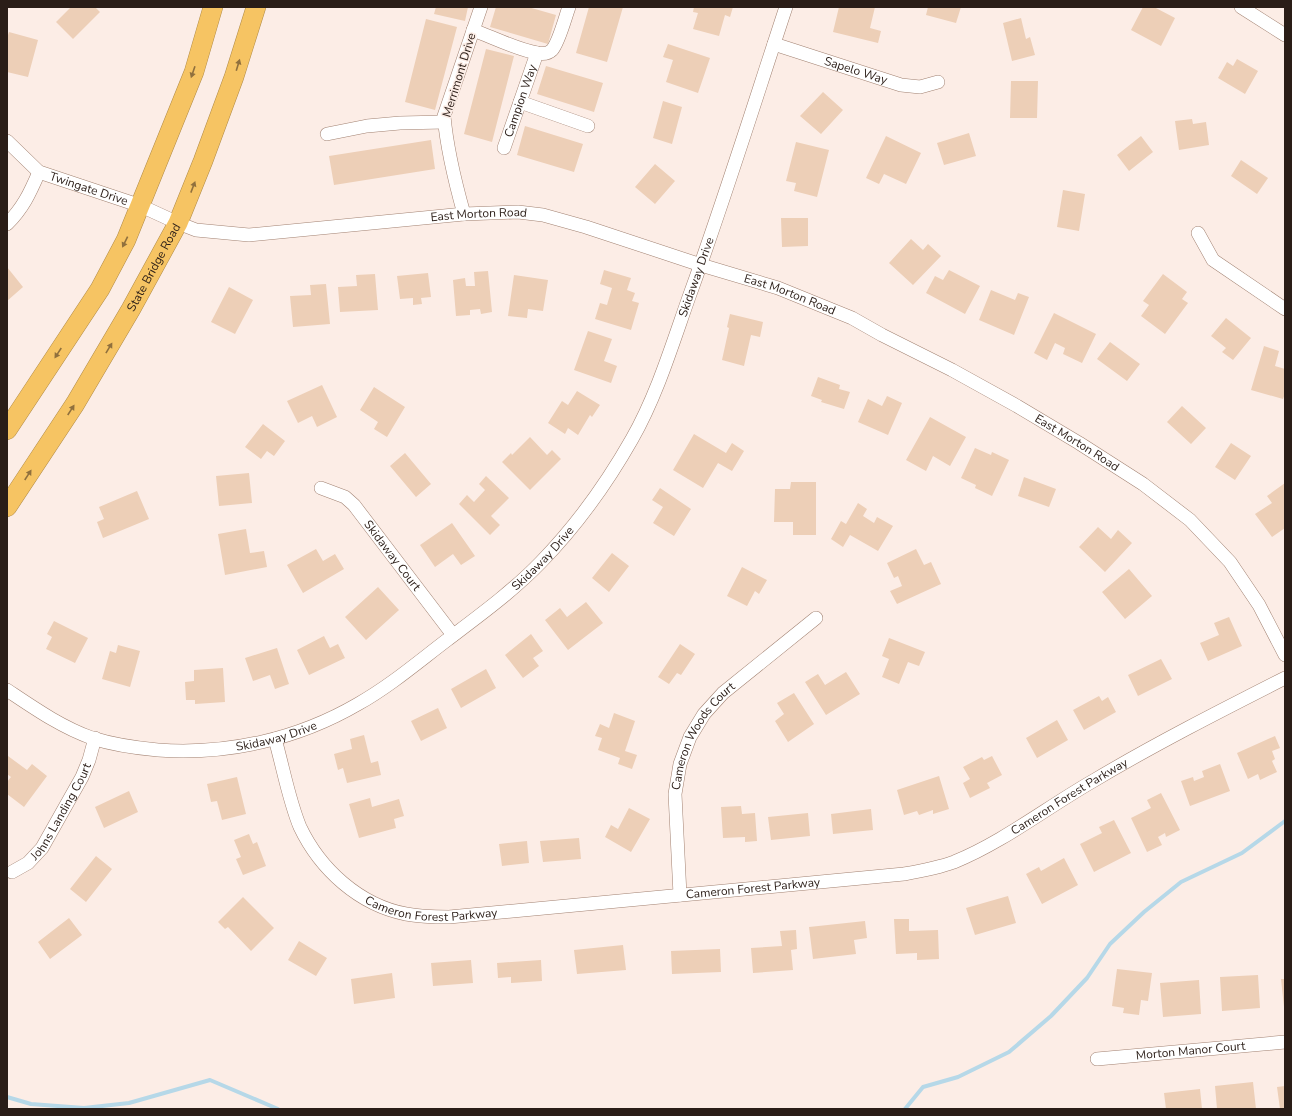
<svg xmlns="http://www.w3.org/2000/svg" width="1292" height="1116" font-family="'Nunito Sans',sans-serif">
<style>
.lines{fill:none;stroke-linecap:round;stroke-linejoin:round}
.stream{stroke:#b6d8e8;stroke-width:4}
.building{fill:#edcfb7}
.minor-casing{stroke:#a28272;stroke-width:14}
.highway-casing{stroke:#af8a48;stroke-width:20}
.minor{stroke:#fff;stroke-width:13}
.highway{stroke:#f6c463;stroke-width:19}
.oneway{fill:#90703d}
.labels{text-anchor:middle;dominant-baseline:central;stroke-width:3;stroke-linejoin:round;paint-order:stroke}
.street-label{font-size:12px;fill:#2a1d17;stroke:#fcede6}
</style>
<rect width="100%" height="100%" fill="#fcede6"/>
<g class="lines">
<path class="stream" d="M7,1097L31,1104L84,1108L129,1103L210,1080L278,1109
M905,1109L923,1087L958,1077L1009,1052L1051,1016L1087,978L1110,944L1144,912L1181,882L1242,853L1285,821"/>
</g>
<path class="building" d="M71,7H95L100,12L73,39L56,22Z
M436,7H468L465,21L434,14Z
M496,7H528L556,15L548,44L490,27Z
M589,7H623L607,62L576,53Z
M694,7H733L730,17L725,15L719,36L693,29L698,13L693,12Z
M839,7H875L870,28L881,31L878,43L833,32Z
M928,7H961L956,23L926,15Z
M1143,7H1154L1175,18L1161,46L1131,30Z
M1021,18L1026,39L1030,37L1035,55L1012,61L1003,23Z
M426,19L457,27L435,110L405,102Z
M9,32L38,40L28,77L7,72V38Z
M668,44L710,58L698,93L666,82L673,60L663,57Z
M486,49L514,56L492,142L464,134Z
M1237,59L1258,71L1245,94L1218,78L1227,62L1233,66Z
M546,66L603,83L594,112L537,94Z
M1011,81H1038L1037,118H1010Z
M823,92L843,110L821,134L800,116Z
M663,101L682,107L672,144L653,138Z
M1192,119L1193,124L1206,122L1209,145L1179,150L1175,121Z
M525,126L583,144L574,172L517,155Z
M969,133L976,156L944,165L937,143Z
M886,136L921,153L906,184L884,174L879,184L866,178Z
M1141,136L1153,152L1129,171L1117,155Z
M431,140L435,169L334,185L329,156Z
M796,142L829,150L817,197L794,191L796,183L786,181Z
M1241,160L1268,178L1257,194L1231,176Z
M655,164L675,181L655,204L635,187Z
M1063,190L1085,194L1079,231L1057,227Z
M781,218H808V246L782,247Z
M911,239L923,250L928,244L941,256L913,285L889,263Z
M7,267L23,287L7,301Z
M604,270L631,278L627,290L635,293L632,301L639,303L631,330L595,319L600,303L607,305L612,288L600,284Z
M949,270L980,286L965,314L926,293L935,276L943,280Z
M488,271L492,312L481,314L480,309L470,310V315L456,316L453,280L465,278L466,286H475L474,272Z
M428,273L431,297L421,298L422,304L413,305V298L400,299L397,276Z
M375,274L378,310L340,312L338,287L357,286L356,275Z
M1163,274L1187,292L1182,299L1188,303L1165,334L1141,316L1149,305L1143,301Z
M514,275L548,280L543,311L528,309L527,318L508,316Z
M326,284L330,324L293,327L290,296L311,295L310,285Z
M229,287L253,300L235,334L211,322Z
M991,290L1015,300L1018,293L1029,297L1014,335L979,320Z
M1054,313L1096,334L1082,363L1063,354L1065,348L1055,343L1047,360L1034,353Z
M730,314L763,322L760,337L751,335L744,366L722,360L729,328L727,327Z
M1226,318L1251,338L1233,360L1222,352L1226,348L1211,336Z
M588,331L612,339L604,361L617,366L611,383L574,370Z
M1110,342L1140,364L1127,381L1097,359Z
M1264,346L1279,351L1275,366L1285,369V394L1283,399L1251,390Z
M818,377L840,385L839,389L850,392L844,409L821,402L822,400L811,396Z
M322,385L337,417L317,427L312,416L298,423L287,401Z
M374,387L405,407L387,437L374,429L378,422L360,410Z
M577,391L600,405L592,417L590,415L578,435L568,428L565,434L548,423L562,401L568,405Z
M887,396L902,403L888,435L858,422L868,399L882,406Z
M1182,406L1206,428L1191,444L1167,422Z
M930,417L966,437L950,466L933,456L926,471L906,460Z
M263,424L285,441L274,456L267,451L261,459L245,447Z
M694,434L726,453L732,443L744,451L732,471L718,463L703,488L673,470Z
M530,437L547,455L552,450L561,459L530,490L502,462L511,453L512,455Z
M1231,443L1251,456L1235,480L1215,467Z
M975,448L991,455L992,452L1009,460L992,496L975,488L976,485L961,478Z
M405,453L431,484L416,497L390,466Z
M249,473L252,503L219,506L216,476Z
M486,476L509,498L491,516L500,525L490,535L459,504L467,495L474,502L485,490L479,484Z
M1024,477L1056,489L1049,507L1018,496Z
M791,482H816V535H793V522H774L775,489H790Z
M1285,483V528L1272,537L1255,514L1272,503L1267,496Z
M660,488L691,509L674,536L653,523L663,507L652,500Z
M137,491L149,519L103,538L97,522L104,519L99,507Z
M858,503L867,509L863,516L874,523L877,517L893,526L878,551L850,535L843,547L831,539L841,521L846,524Z
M452,523L475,556L461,565L453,554L435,567L420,545Z
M1098,527L1111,539L1118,530L1132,543L1105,572L1079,547Z
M246,529L250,553L264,551L267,567L225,575L218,534Z
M316,549L323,561L335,554L344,569L303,593L287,565Z
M916,549L924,565L931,562L941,584L897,604L890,591L902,586L898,576L894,578L887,563Z
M612,553L629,566L609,592L592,578Z
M742,567L767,580L759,594L755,591L747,606L727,596Z
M1129,569L1152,596L1125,619L1102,592Z
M378,587L399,610L366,640L345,617Z
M586,602L603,623L568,650L545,620L560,608L567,617Z
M1229,617L1242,646L1208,661L1200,643L1219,635L1214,623Z
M54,621L88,638L75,663L46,649L52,637L47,634Z
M531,634L543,651L533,658L539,666L523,678L505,655Z
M324,636L330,648L338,644L345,658L309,675L297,650Z
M889,638L925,652L919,666L908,662L899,684L882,677L889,659L882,656Z
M680,644L695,654L681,675L677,673L669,684L658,677Z
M118,645L140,651L130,687L102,679L110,651L116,653Z
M277,648L289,684L275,689L270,675L253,681L245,658Z
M1161,659L1172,679L1138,696L1128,675Z
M223,668L225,702L195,704V700H186L185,682L194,681V670Z
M486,669L496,688L461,708L451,689Z
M846,672L860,694L826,715L805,682L818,674L825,685Z
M794,693L814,724L788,742L775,721L784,714L777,703Z
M1099,696L1102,701L1108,697L1116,712L1084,730L1073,710Z
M438,708L447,728L421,741L411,721Z
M614,713L635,721L625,751L637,755L632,769L618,764L620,758L598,750L602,738L595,736L600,724L609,728Z
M1057,720L1068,740L1037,758L1026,738Z
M364,735L371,763L378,761L381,775L347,783L343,768L338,770L334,754L352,749L350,739Z
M1275,736L1280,748L1272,751L1275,759L1272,761L1277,772L1260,780L1258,774L1248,779L1237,753Z
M8,756L27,770L32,764L47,776L24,807L7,794V782L11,777L7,774V757Z
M992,756L1002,775L987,783L990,788L970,798L963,783L970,779L963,767L982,757L984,760Z
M1220,764L1230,791L1190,806L1181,781L1193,777L1194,781L1204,777L1202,771Z
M939,776L949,809L933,814V810L919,815L917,811L904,815L897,790Z
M237,777L246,814L222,820L217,801L211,802L207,784Z
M129,791L138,812L104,828L95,807Z
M1161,793L1180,830L1166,837L1165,833L1158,837L1162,845L1147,852L1131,818L1151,808L1147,800Z
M370,798L372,807L399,799L404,816L394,819L396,828L359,838L349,804Z
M741,806L742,814L755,813L757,841L745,842V837L723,838L721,807Z
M629,808L650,819L631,852L605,837L611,825L618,829Z
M871,809L873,830L833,834L831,814Z
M808,813L810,836L771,840L768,817Z
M1114,820L1131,853L1094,872L1080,844L1102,833L1099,827Z
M249,834L253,844L257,842L266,866L243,875L236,859L241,857L234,840Z
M579,838L581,859L543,862L540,841Z
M527,841L529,863L502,866L499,844Z
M96,856L112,869L86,902L70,889Z
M1064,858L1078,885L1042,904L1026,874L1039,867L1041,871Z
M1008,896L1016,923L975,935L966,908Z
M243,897L274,928L251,951L228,927L225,929L218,922Z
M69,918L82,935L50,959L38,942Z
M894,919H909V931L938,930L939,959L917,960V953L896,954Z
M865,921L867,938L854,940L856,954L813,959L809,927Z
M796,930L797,949L791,950L793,970L753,973L751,948L782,946L780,931Z
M299,941L327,958L316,976L288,960Z
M623,945L626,970L577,974L574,950Z
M720,949L721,972L672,974L671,951Z
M471,960L473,983L433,986L431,963Z
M541,960L542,981L511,983V977L498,978L497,963Z
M1117,969L1152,973L1148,1001L1141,1000L1139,1015L1123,1013L1124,1008L1112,1006Z
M392,973L395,998L354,1004L351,979Z
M1258,975L1260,1008L1222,1011L1220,977Z
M1281,979H1285V1007H1284Z
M1199,980L1201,1014L1163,1017L1160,983Z
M1253,1082L1256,1109H1217L1215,1086Z
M1285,1086V1109H1280L1277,1087Z
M1200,1089L1202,1109H1166L1164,1093Z"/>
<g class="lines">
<defs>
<g id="minor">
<path d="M1241,7L1285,35"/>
<path d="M473,30C492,37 518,50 537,53C542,54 548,54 552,50C559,42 565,18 569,7"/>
<path id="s1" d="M774,44L901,85L920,87L938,82"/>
<path d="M520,102L588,126"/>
<path d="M327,134L367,126L400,123L444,122"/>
<path id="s2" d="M7,141L39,172L141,206L178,223L196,230L249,235L464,214L518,212L543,215L586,227L701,265L778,288L852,318L882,335L952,370L1017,406L1079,443L1143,484L1190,520L1230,562L1259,605L1285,655"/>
<path id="s3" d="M504,148L537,53"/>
<path d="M464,214C455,182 447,150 444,116L481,7"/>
<path d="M7,224C23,208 30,193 39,172"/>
<path d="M1198,233L1213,260L1285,309"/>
<path id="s4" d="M321,488L345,497L354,505L453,635"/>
<path id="s5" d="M7,690C34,708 61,727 92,738C114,745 136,748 158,750C228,755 298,739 358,704C390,686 418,662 447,640C480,615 513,591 541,562C577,525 607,483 632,439C657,395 672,345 689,297C724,201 754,104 786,7"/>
<path id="s6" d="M275,739C283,767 289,801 300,827C320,869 359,905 406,914C421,917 434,917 449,917L904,874C921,871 938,868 954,862C1003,842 1046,808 1093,781C1155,744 1220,711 1285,678"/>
<path id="s7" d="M12,872L28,863L42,848L82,777L89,760L95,738"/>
<path id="s8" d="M680,895L675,794L680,764L690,737L704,714L723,693L816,618"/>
<path id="s9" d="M1097,1059L1285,1042"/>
</g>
<g id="highway">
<path d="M7,430L100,289L126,240L194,72L213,7"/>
<path id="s10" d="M7,507L75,404L131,309L178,223L203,161L234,77L256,7"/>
</g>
</defs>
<use href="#minor" class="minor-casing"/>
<use href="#highway" class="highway-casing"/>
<use href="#minor" class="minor"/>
<use href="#highway" class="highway"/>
</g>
<defs><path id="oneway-solid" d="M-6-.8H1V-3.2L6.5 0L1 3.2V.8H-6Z"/></defs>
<g class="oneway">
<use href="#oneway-solid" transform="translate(238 65) rotate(-73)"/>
<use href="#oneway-solid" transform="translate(193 72) rotate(109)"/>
<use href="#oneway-solid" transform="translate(193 187) rotate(-69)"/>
<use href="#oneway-solid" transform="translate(125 242) rotate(116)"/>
<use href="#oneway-solid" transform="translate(109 348) rotate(-59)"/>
<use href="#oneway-solid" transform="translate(58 353) rotate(123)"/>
<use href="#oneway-solid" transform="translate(71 410) rotate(-57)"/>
<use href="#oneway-solid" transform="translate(28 475) rotate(-57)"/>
</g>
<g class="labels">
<g class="street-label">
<text stroke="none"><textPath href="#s1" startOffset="86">Sapelo Way</textPath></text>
<text transform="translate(459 75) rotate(-73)">Merrimont Drive</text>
<text stroke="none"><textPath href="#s3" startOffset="50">Campion Way</textPath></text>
<text stroke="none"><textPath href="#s2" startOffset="97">Twingate Drive</textPath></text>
<text stroke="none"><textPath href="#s2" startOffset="496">East Morton Road</textPath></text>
<text stroke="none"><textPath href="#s10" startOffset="281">State Bridge Road</textPath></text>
<text stroke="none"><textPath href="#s5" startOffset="933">Skidaway Drive</textPath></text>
<text stroke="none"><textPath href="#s2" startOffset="820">East Morton Road</textPath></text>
<text stroke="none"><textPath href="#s2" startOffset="1144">East Morton Road</textPath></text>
<text stroke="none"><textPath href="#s4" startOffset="101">Skidaway Court</textPath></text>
<text stroke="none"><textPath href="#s5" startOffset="609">Skidaway Drive</textPath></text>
<text stroke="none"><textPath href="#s5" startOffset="285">Skidaway Drive</textPath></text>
<text stroke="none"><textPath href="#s8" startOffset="167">Cameron Woods Court</textPath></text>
<text stroke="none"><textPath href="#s6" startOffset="918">Cameron Forest Parkway</textPath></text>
<text stroke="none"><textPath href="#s7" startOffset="80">Johns Landing Court</textPath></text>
<text stroke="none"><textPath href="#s6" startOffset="582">Cameron Forest Parkway</textPath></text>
<text stroke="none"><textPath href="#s6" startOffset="258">Cameron Forest Parkway</textPath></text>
<text stroke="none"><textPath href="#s9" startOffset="94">Morton Manor Court</textPath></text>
</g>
</g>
<rect width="1292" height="1116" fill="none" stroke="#2a1d17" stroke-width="16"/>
</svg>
